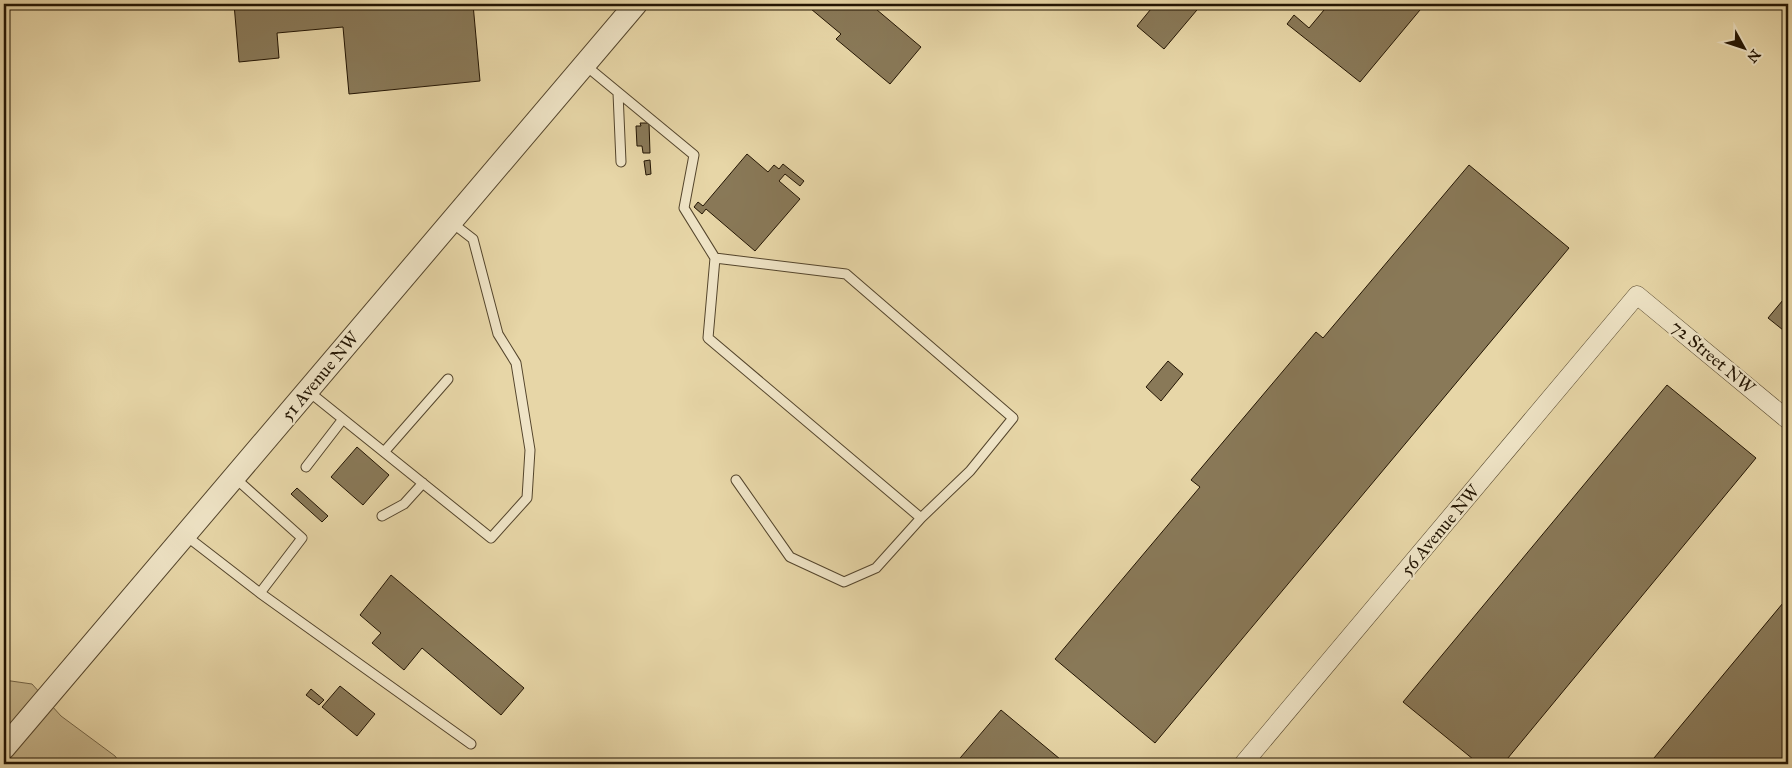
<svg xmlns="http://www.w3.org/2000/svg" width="1792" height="768" font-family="'IM FELL Great Primer',serif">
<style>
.green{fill:#c6b58b;stroke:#746547}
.building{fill:#897958;stroke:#231503}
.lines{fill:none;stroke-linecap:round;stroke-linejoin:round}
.service-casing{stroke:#54452c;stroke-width:11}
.minor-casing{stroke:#54452c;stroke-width:19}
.tertiary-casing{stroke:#54452c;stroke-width:24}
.service{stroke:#efe4c6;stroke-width:9}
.minor{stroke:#efe4c6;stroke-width:18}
.tertiary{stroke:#efe4c6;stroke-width:22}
.labels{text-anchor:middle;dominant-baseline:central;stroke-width:4.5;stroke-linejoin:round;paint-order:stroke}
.street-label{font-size:18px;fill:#231503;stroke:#efe4c6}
</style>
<rect width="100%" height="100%" fill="#e7d6a7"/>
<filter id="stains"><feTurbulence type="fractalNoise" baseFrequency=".004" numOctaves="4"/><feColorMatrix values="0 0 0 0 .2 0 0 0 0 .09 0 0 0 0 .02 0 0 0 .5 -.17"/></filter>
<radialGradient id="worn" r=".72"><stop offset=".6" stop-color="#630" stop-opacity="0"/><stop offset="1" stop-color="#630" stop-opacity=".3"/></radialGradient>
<path class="green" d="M4,680L32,684L61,716L115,756L121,764H4Z"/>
<path class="building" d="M234,4H473L480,81L349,94L343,27L277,33L279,58L239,62Z
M805,4H870L921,47L890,84L836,39L841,34Z
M1155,4H1202L1164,49L1137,26Z
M1329,4H1425L1360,82L1287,24L1294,15L1309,28Z
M640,123H649L650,153H643L642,146H637L636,126H641Z
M747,154L768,172L774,165L779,169L783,164L804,181L800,186L785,174L779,181L800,199L755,251L706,209L702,214L694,207L698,202L703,206Z
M650,160L651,174L646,175L644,161Z
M1469,165L1569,248L1155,743L1055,659L1200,487L1191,480L1316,332L1323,338Z
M1788,294V334L1768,318Z
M1168,361L1183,374L1161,401L1146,387Z
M1667,385L1756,458L1503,764H1479L1403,702Z
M357,447L389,475L363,505L331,477Z
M297,488L328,516L322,522L291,494Z
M391,575L524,688L501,715L422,648L404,670L372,643L381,633L360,615Z
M1788,597V764H1649Z
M340,686L375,714L357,736L322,707Z
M311,689L324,700L319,705L306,695Z
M1001,710L1066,764H955Z"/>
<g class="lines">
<defs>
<path id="service" d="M585,65L694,155L684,208L715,258L708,338L921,518L876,568L844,582L790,557L736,480
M618,93L621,162
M715,258L846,274L1013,418L970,471L921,518
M308,391L491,538L527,498L530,450L516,363L498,334L473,239L451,222
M384,452L448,379
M306,467L343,419
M234,477L302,538L260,593
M382,516L404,504L423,483
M185,535L260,593L471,744"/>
<path id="minor" d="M1243,764L1637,295L1788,420"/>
<path id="tertiary" d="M4,748L636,4"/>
</defs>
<use href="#service" class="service-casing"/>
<use href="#minor" class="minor-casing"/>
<use href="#tertiary" class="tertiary-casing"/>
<use href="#service" class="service"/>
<use href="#minor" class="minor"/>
<use href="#tertiary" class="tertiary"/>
</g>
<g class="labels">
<g class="street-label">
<text transform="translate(1713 357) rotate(40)">72 Street NW</text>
<text transform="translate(320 376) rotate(-50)">51 Avenue NW</text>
<text transform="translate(1440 530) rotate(-50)">56 Avenue NW</text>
</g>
</g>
<rect width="1792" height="768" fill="none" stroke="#e7d6a7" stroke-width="20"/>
<rect x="5" y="5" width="1782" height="758" fill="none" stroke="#231503" stroke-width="2.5"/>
<rect x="10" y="10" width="1772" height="748" fill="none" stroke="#231503"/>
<g transform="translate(1744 48) rotate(130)" stroke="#efe4c6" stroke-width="4" paint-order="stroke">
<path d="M0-4L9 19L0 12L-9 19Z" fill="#231503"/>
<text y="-8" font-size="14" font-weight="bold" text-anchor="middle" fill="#231503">N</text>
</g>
<rect width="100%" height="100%" filter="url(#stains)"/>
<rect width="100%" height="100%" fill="url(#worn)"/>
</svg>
